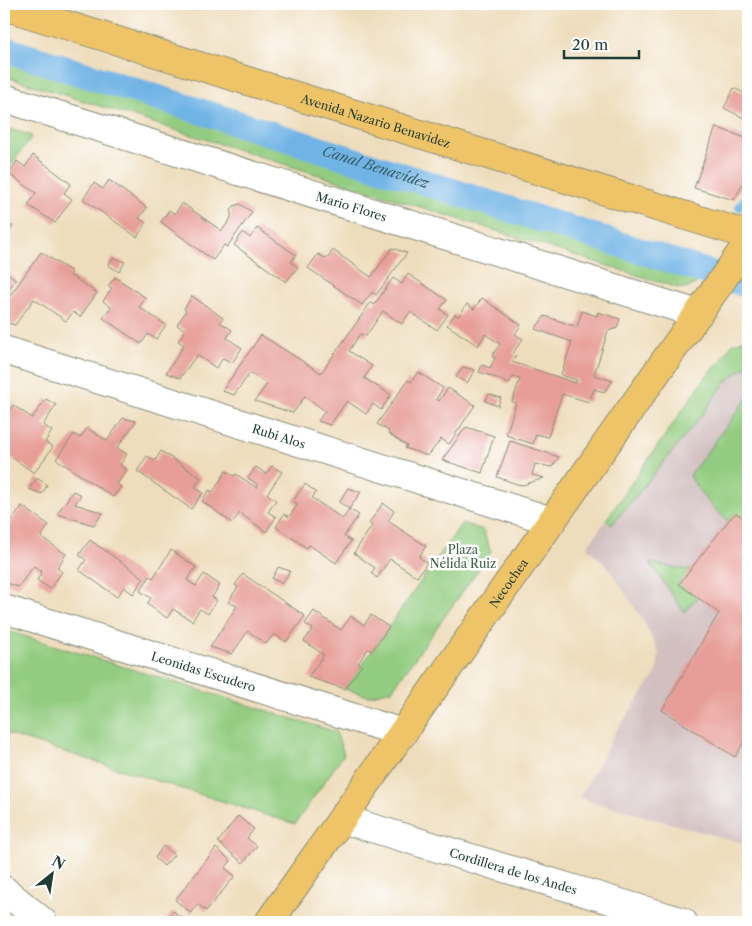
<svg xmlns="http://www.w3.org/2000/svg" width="752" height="926" font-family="'Libre Caslon Text',serif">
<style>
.industrial{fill:#d2bfc0}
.green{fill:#93cc80;stroke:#59845a}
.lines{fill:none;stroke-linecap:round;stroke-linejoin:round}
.stream{stroke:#70b3e5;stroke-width:8}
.canal{stroke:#70b3e5;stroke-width:26}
.building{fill:#e79e98}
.minor-casing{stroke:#868d78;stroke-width:30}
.major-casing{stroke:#868d78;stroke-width:30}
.minor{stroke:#fff;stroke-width:28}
.major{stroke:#efc469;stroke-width:28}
.labels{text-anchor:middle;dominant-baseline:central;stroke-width:5;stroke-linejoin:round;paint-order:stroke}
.street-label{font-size:12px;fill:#1f3d34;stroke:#fff}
.park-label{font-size:12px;fill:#3c6147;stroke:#fff}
.water-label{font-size:14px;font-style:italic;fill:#376069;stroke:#fff}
</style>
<rect width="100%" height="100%" fill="#fff"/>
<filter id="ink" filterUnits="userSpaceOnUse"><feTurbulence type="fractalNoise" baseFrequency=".02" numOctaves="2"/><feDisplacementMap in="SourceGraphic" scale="10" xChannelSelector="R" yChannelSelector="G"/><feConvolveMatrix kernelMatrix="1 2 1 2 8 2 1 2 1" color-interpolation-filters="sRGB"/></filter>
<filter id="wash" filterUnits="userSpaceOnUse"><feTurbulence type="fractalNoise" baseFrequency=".0096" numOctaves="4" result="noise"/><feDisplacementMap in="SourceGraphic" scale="20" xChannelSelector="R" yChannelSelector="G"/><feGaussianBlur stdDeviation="1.12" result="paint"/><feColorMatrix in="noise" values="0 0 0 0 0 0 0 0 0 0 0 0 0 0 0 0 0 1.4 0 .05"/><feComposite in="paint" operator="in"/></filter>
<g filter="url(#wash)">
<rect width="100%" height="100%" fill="#eeddbc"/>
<path class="industrial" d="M748,338V845L579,798L615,733L657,672L659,653L644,622L608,567L587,547L707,375L720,362L732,344Z"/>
<path class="green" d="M4,59L702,279L689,288H678L4,76Z
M4,127L32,136L4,175Z
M748,338V367L741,369L725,383L702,415L612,525L606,520L707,375L720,362L732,344Z
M748,397V521L736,513L728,521C711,506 700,496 690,475Z
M462,523L483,530L491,552L392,690L368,696L345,689Z
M650,563L690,570L698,597L684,612Z
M4,630L336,732L344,754L295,824L4,733Z"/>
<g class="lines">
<path class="stream" d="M739,207L748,193
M614,243L628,241L696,262"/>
<path class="canal" id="s1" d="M4,49L748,285"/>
</g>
<g id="blocks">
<path class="building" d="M734,88L748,95V120L724,108Z
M716,127L748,139V175L734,200L694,188Z
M33,155L71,184L64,193L72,199L55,223L28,205L36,193L9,174L17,161L25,167Z
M109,180L147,208L139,218L146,223L137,237L83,199L94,183L103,189Z
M182,203L222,231L231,218V211L234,206L240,204L252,212L227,247L224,245L213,260L161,222L169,210L175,214Z
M4,224L13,226L4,239Z
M257,228L296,255L291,262L298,267L286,282L234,245L243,232L250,238Z
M392,248L407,253L376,295L372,292L362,305L308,268L318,254L327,259L333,250L371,277Z
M41,252L72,272L70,275L97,293L80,317L73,312L66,321L34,299L15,325L4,322V304Z
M113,258L125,262L119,272L108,265Z
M4,271L16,279L6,293L4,292Z
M408,274L447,300L440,309L448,315L437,330L410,312L402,324L383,311L366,336L360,334L349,351L372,366L364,378L391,395L381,410L373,404L366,414L347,401L330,425L318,421L325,411L305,396L293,413L255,401L267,384L250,373L234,395L222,391L261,335L321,373L371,302L374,305L393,278L402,284Z
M115,277L146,298L139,307L166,325L156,339L148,334L141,344L103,318L111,307L103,301L112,288L108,286Z
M192,296L223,318L220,322L232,330L227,338L242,348L232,363L223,358L216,368L197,355L180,378L166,373L184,345L178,341L185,330L177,325L186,311L184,309Z
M482,298L521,325L515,334L523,339L513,353L516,356L512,362L576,383L577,380L561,375L572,342L535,329L545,316L577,327L582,311L597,316L598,312L620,319L617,328L608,331L594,375L613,381L604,392L594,389L589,402L562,394L548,437L536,434L533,444L506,435L516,403L512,402L520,379L513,377L508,384L500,379L479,372L482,365L490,368L495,358L492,356L500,344L485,334L478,346L447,325L455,314L459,316L467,304L474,309Z
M463,367L475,370L467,383L456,377Z
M418,372L443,388L436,399L439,401L448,388L475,405L449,444L441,439L428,456L405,448L407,446L388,433L389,431L377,424L408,380L411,382Z
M489,394L501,398L498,406L485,401Z
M46,399L56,405L43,425L52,431L45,442L53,447L34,473L7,454L4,460V413L6,415L13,405L32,418Z
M123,418L136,421L117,448L127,454L120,465L127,470L117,484L121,487L113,497L56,459L74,434L80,438L87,428L107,441Z
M466,427L494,436L482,473L442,460Z
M510,441L538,450L559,457L552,467L535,464L532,475L544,478L523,485L517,484L497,477Z
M161,451L201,478L195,487L203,493L191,509L137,471L147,456L155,461Z
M272,466L282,472L267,494L276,500L268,512L276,517L266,532L240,513L232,523L202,501L209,490L213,492L226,471L234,476L236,474L257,488L258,485L248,478L256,467L266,474Z
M37,478L47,485L42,494L29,489Z
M305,484L316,492L312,498L343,519L349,509L339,502L348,488L361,492L349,509L359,515L344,536L351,541L336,563L309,545L307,548L276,527L284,514L289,517L298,504L293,501Z
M73,491L81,495L75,504L103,513L94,525L57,514Z
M383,503L394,511L388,521L426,546L419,557L427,563L417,577L390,559L377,578L371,573L375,568L354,553L372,526L369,523Z
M22,506L49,525L41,537L66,554L57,568L62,572L50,589L37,580L42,572L34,566L18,587L4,582V547L10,538L4,533Z
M736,513L748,521V735L735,757L662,710L719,613L679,584L728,521Z
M90,540L144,578L133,594L124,587L117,597L79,570L86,560L79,555Z
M171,550L196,567L187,580L191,583L196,586L204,574L220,585L212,597L217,600L208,614L200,609L192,621L173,609L167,618L147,604L151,598L140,591L150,576L153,578Z
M278,567L290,571L282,583L272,579Z
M243,574L305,616L286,642L274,634L266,644L248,631L232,654L210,647L237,606L228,602L238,587L235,585Z
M314,611L341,630L351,616L364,625L371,615L389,627L372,651L368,649L358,663L362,665L345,689L308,677L324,655L304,641L313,629L305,624Z
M238,816L254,829L247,838L257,846L243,863L218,842Z
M163,846L174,855L164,866L155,858Z
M216,848L231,861L225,868L235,876L206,911L198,904L191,913L175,900Z
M173,911L187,922H164Z"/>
</g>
</g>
<g filter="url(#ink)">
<use href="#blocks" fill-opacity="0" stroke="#868d78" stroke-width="1"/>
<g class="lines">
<defs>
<g id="minor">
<path id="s2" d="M4,98L698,314"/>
<path id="s3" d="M4,350L552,521"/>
<path id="s4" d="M4,609L403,733"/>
<path id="s5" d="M342,819L683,922"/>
<path d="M4,890L43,922"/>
</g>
<g id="major">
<path id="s6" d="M4,6L748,235"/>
<path id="s7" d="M269,922L748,243"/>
</g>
</defs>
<use href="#minor" class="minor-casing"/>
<use href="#major" class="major-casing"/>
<use href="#minor" class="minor"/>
<use href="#major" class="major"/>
</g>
</g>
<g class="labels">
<g class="street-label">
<text stroke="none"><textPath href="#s6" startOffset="389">Avenida Nazario Benavídez</textPath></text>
<text stroke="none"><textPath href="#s2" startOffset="364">Mario Flores</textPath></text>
<text stroke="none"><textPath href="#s3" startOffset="288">Rubi Alos</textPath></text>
<text stroke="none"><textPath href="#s7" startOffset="415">Necochea</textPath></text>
<text stroke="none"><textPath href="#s4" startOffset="209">Leonidas Escudero</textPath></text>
<text stroke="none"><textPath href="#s5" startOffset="179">Cordillera de los Andes</textPath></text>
</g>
<g class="park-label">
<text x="463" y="549">Plaza<tspan x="463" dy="14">Nélida Ruiz</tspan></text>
</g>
<g class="water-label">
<text stroke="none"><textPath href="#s1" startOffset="390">Canal Benavídez</textPath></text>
</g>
</g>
<rect width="752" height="926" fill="none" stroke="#fff" stroke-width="20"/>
<g transform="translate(52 874) rotate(30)" stroke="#ffffff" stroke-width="4" paint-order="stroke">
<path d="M0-4L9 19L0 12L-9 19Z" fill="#1f3d34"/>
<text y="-8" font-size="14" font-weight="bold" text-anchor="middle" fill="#1f3d34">N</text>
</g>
<path d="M564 50v8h75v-8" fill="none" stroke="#1f3d34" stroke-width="2.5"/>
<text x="572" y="50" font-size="15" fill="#1f3d34" stroke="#ffffff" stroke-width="4" paint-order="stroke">20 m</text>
</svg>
